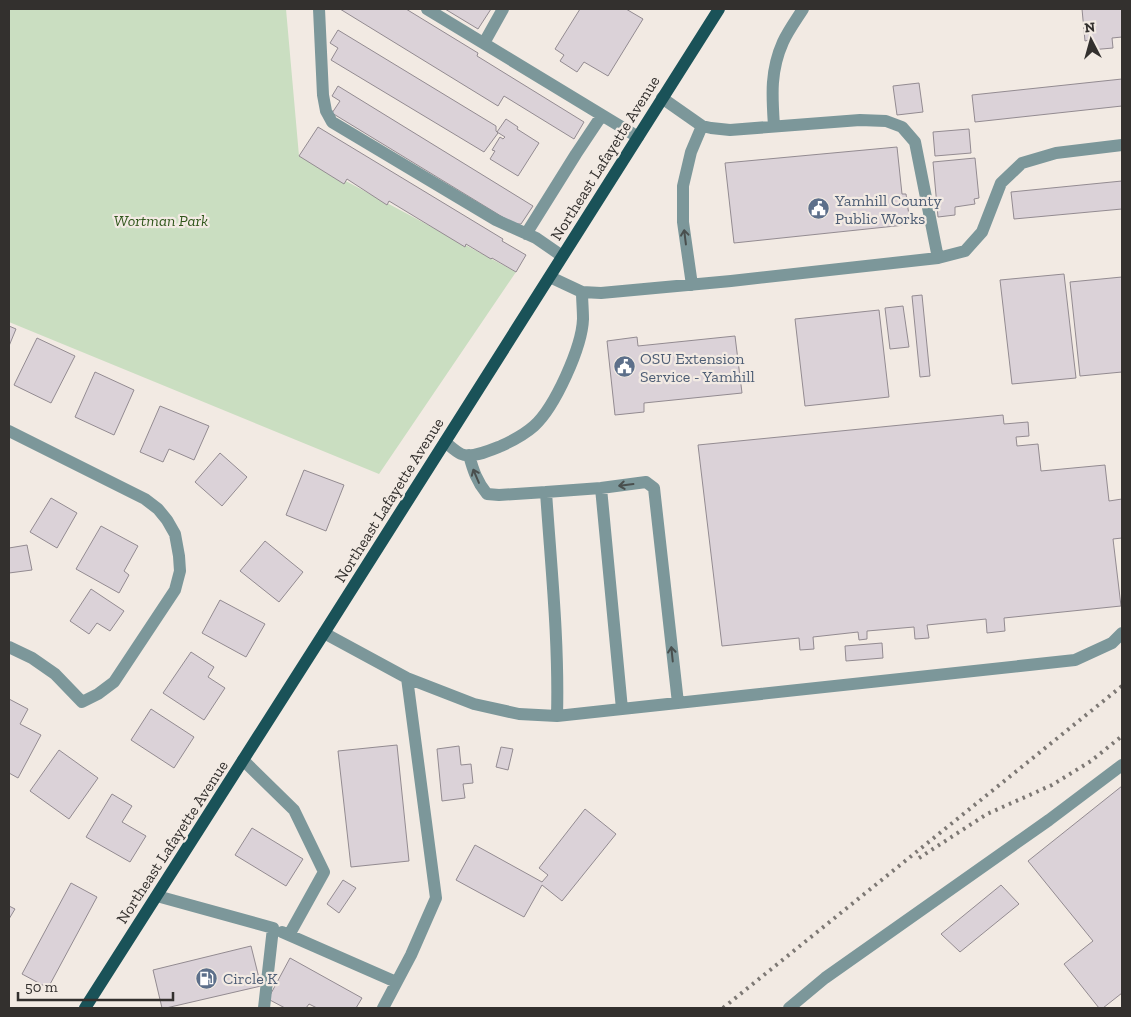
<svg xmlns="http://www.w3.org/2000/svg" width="1131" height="1017" font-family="'Zilla Slab',serif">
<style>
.green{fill:#cadec1}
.building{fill:#dbd2d8;stroke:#938b91}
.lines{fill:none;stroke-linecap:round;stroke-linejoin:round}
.minor{stroke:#7c979a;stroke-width:12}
.major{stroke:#1a5258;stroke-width:12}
.rail{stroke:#7d7874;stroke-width:4;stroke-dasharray:2.5 5;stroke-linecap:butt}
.oneway{stroke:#494f4e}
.labels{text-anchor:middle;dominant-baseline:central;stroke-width:4.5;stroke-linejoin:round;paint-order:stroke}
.street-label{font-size:16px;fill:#33302e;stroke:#f2eae3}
.service-label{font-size:16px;fill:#4e5e75;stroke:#f2eae3;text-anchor:start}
.park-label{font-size:16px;font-style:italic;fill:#31571c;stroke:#f2eae3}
</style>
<rect width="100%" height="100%" fill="#f2eae3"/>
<path class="green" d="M9,9H286L299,156L516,272L379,474L9,322Z"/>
<path class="building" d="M340,9H406L478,53L477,56L584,122L574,139L504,96L498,106Z
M445,9H491L478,29Z
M580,9H626L643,19L608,76L584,62L577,72L560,61L564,55L555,49Z
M1082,9H1122V37L1112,38L1113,48L1090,50L1089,40L1085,41Z
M338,30L496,126V131L498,133L484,152L331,60L338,48L330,43Z
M1122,79V106L975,122L972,95Z
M919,83L923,112L897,115L893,86Z
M338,86L533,206L521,224H514L332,113L340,101L332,96Z
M506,119L518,127L517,129L539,143L518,176L490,159L495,151L492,150L500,137L503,139L505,137L497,132Z
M318,127L503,239L502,241L526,255L516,272L492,258L491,259L466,244L465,247L389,201L387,205L347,179L344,184L299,156Z
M969,129L971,153L935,156L933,132Z
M897,147L902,194H906L910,223L905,224V225L734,243L725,163Z
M975,158L979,198L974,199L975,204L955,207V215L938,217L933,162Z
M1122,181V209L1014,219L1011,192Z
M1064,274L1076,378L1012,384L1000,280Z
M1122,277V372L1080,376L1070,282Z
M922,295L930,376L920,377L912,296Z
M903,306L909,347L890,349L885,308Z
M879,310L889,397L805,406L795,319Z
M9,326L16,329L9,346Z
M735,336L742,393L644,403V412L615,415L607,341L637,337L638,346Z
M37,338L75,356L51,403L14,385Z
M95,372L134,390L114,435L75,417Z
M160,406L209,426L194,460L169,449L163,462L140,452Z
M1003,415L1004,424L1028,422L1029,436L1016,437L1017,446L1038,444L1041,471L1105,465L1109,501L1122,499V538L1113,539L1121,606L1004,618L1005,631L987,633L986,619L927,625L929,638L915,639L914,627L867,631V639L859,640L858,632L813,637L814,649L800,650L799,638L722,646L698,445Z
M220,453L247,477L222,506L195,482Z
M304,470L344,485L326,531L286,515Z
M51,498L77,513L57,548L30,532Z
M101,526L138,546L124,571L129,575L119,593L76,569Z
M265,541L303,572L279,602L240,571Z
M27,545L32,570L9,573V548Z
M91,589L124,611L110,631L97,623L89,634L70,621Z
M220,600L265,624L246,657L202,633Z
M882,643L883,658L846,661L845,646Z
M191,652L214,667L208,677L225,688L204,720L163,693Z
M9,699L28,709L20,724L41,735L18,778L9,773Z
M151,709L194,737L174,768L131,740Z
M397,745L409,861L351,867L338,751Z
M459,746L461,765L471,764L473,783L463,784L465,798L442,801L437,749Z
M501,747L513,749L508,770L496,767Z
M59,750L98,778L69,819L30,791Z
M1122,786V993L1103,1008H1099L1064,964L1093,941L1028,861Z
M112,794L132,806L122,822L146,836L130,862L86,837Z
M585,809L616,834L562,901L542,885L524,917L456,880L475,845L542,882L548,875L539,868Z
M252,828L303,859L286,886L235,855Z
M343,880L356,888L339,913L327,904Z
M71,883L97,897L48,988L22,974Z
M1001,885L1019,904L960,952L941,934Z
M9,906L15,909L9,919Z
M251,946L261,986L166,1008H162L153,970Z
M290,958L362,998L356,1008H317L309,1004L306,1008H285L268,999Z"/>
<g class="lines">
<path class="minor" d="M319,9L323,95L326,111L332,122L496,220L536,238L562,256
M427,9L638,137
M484,43L503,9
M662,98L702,126L711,128L730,130L860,120L886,121L902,127L915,142L938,258
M774,126C772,96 770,71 783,42C788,31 796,20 803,9
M526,234L576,154L602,115
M550,277L582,292L601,293L731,281L938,258L965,251L982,232L1001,183L1022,163L1056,153L1122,145
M692,285L683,222V186L691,152L702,126
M9,431L145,499L158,509L167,520L175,534L179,556L180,571L175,590L114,682L98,694L82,702L55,674L32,658L9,647
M445,442C450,446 455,451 461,454C471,459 491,450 501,446C512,441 525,434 534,426C555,407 582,347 583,319C583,310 582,300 582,292
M469,455C473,470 477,482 487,494L499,495L546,492C551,567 559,641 557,716
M601,488L622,709
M546,492L601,488L646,482L654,488L678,703
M324,633L407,678L474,704L519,714L557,716L1075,660L1112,643L1122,633
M243,760L294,810L324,872L289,935
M157,896L273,928L264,1008
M282,932L396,982
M383,1008L411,955L436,898L407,678
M789,1008L825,978L1049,820L1122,765"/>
<path class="major" d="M85,1008L324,633L719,9"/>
<path class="rail" d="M919,858L987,814L1052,785L1091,761L1122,736
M723,1008L1122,686"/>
</g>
<defs><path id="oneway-shaft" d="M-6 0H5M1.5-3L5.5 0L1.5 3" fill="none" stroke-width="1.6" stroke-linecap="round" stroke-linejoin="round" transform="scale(1.25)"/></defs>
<g class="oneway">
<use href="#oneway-shaft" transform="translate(685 237) rotate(-97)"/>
<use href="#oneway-shaft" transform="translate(476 476) rotate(-113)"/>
<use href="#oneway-shaft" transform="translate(626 485) rotate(173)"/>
<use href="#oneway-shaft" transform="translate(672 654) rotate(-96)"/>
</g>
<defs>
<symbol id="civic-disc" viewBox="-11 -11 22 22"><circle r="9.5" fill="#5c6f8a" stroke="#f2eae3"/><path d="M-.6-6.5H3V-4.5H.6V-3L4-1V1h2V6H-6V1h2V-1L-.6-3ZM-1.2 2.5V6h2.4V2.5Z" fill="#fff"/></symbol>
<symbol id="fuel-disc" viewBox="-11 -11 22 22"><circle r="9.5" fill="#5c6f8a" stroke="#f2eae3"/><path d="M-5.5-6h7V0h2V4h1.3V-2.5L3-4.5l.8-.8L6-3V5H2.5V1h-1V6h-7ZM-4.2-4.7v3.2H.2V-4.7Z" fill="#fff"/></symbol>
</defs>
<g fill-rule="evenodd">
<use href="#civic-disc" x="806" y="196" width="25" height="25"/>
<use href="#civic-disc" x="612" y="354" width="25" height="25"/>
<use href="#fuel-disc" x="194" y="966" width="25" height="25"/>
</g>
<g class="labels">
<g class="street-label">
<text transform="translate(605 158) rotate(-58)">Northeast Lafayette Avenue</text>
<text transform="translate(389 500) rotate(-58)">Northeast Lafayette Avenue</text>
<text transform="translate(172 842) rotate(-57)">Northeast Lafayette Avenue</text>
</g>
<g class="service-label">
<text x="835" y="200">Yamhill County<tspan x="835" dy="18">Public Works</tspan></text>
<text x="640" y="358">OSU Extension<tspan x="640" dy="18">Service - Yamhill</tspan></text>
<text x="223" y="978">Circle K</text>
</g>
<g class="park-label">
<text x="161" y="220">Wortman Park</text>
</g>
</g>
<rect width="1131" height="1017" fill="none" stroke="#33302e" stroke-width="20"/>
<g transform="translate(1091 40) rotate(354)" stroke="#f2eae3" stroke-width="4" paint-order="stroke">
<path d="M0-4L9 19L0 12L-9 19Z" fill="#33302e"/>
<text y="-8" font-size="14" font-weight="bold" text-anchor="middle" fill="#33302e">N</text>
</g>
<path d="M18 992v8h155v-8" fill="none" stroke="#33302e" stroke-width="2.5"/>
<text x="25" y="992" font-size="15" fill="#33302e" stroke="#f2eae3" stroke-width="4" paint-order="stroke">50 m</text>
</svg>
